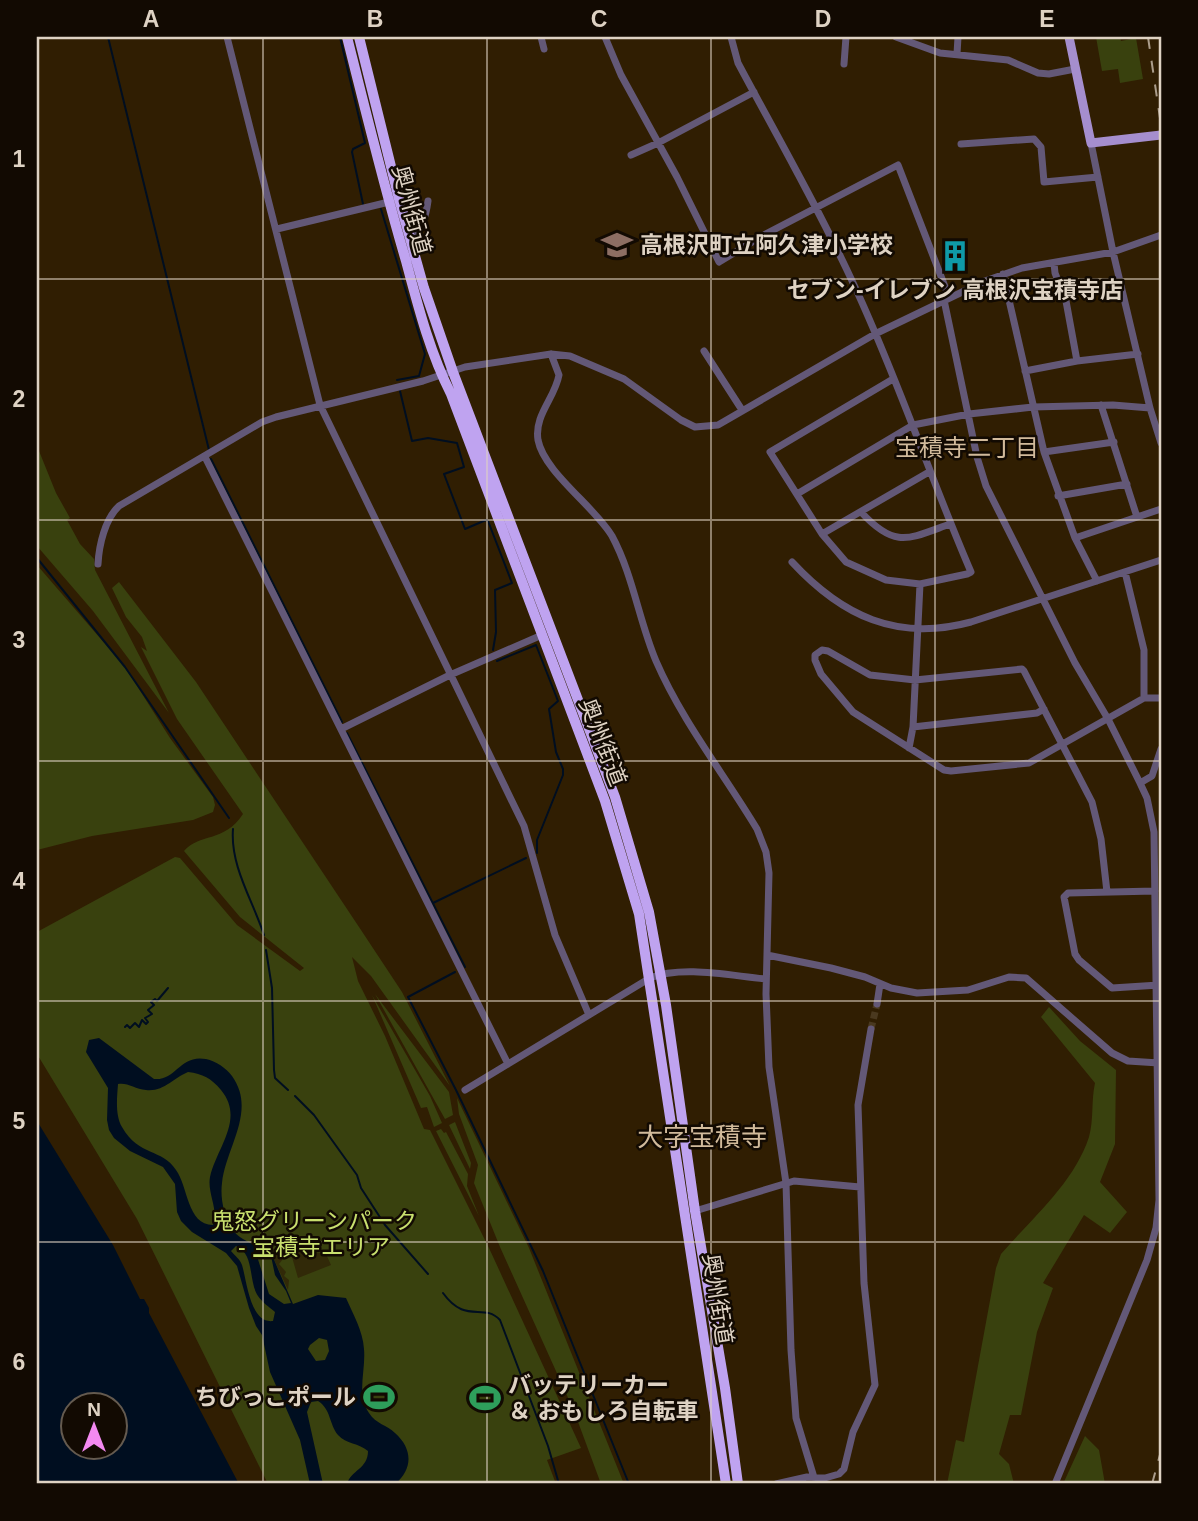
<svg xmlns="http://www.w3.org/2000/svg" width="1198" height="1521" font-family="Helvetica,'Noto Sans JP',sans-serif">
<style>
.green{fill:#39410e}
.sand{fill:#312908}
.water{fill:#000e20;fill-rule:evenodd}
.lines{fill:none;stroke-linecap:round;stroke-linejoin:round}
.stream{stroke:#000e20;stroke-width:2}
.minor-tunnel{stroke:#4a391f;stroke-width:7;stroke-dasharray:7 3.5;stroke-linecap:butt}
.minor{stroke:#635877;stroke-width:7}
.major{stroke:#a58ece;stroke-width:9}
.highway{stroke:#bfa3f0;stroke-width:10}
.rail{stroke:#ab9d8b;stroke-width:2;stroke-dasharray:12 12;stroke-linecap:butt}
.grid{fill:none;stroke:#ded2c3;stroke-width:2;stroke-opacity:0.55}
.labels{text-anchor:middle;dominant-baseline:central;stroke-width:5;stroke-linejoin:round;paint-order:stroke}
.street-label{font-size:23px;fill:#ded2c3;stroke:#120a02}
.poi-label{font-size:23px;font-weight:bold;fill:#ded2c3;stroke:#120a02;text-anchor:start}
.park-label{font-size:23px;fill:#c9e06e;stroke:#120a02}
.neighbourhood-label{font-size:24px;fill:#d1ba9b;stroke:#120a02}
.quarter-label{font-size:26px;fill:#d1ba9b;stroke:#120a02}
.neatline{fill:none;stroke:#ded2c3;stroke-width:2.5}
.grid-label{font-size:23px;text-anchor:middle;font-weight:bold;fill:#ded2c3}
</style>
<rect width="100%" height="100%" fill="#301e02"/>
<path class="green" d="M1096,37H1120L1121,41L1136,38L1143,79L1120,83L1118,69L1102,71Z
M37,446L56,493L70,518L67,520L80,544L94,559L95,570L169,713L93,611L37,546Z
M37,565L125,667L170,738L213,797L215,805L213,812L193,820L92,836L37,850Z
M119,582L196,682L361,930L402,992L450,1086L371,976L352,957L358,981L385,1036L424,1129L430,1130L489,1248L581,1448L547,1460L556,1484H268L137,1219L37,1054V932L175,857L180,858L237,925L300,971L304,968L240,917L184,851C199,833 224,843 243,814L177,719L141,647L147,651L142,637L126,617L112,588Z
M375,994L449,1092L453,1115L445,1119Z
M372,995L430,1096L442,1123L434,1127L427,1107L421,1108Z
M1049,1007L1080,1041L1116,1070L1115,1144L1100,1182L1127,1212L1110,1233L1084,1215L1043,1283L1053,1288L1037,1332L1021,1415H1010L999,1454L1009,1464L1014,1484H947L956,1440L964,1442L996,1268L1001,1254C1032,1218 1074,1183 1089,1137C1094,1119 1091,1101 1095,1083L1041,1017Z
M457,1098L529,1248L624,1484H601L574,1411L500,1247L474,1183L478,1165L459,1114Z
M455,1122L471,1163L470,1169L449,1125Z
M441,1129L444,1133L446,1132L468,1174L467,1186L479,1216L436,1131Z
M1085,1436L1099,1450L1105,1484H1063Z"/>
<path class="sand" d="M256,1235L263,1238V1242L280,1254L277,1256L279,1258L282,1256L283,1259L279,1264L286,1272L284,1276L289,1280L288,1290L272,1255L248,1242Z
M290,1250L322,1253L326,1254L331,1265L298,1278Z"/>
<path class="water" d="M99,1038L154,1079C176,1081 180,1054 206,1059C216,1061 226,1068 232,1076C257,1111 226,1147 222,1183C220,1198 224,1216 232,1229C242,1243 260,1245 272,1255L293,1304L318,1295L346,1298C353,1314 363,1331 364,1349C366,1371 356,1393 369,1413C376,1424 387,1425 395,1433C413,1449 413,1469 395,1484H347C351,1470 368,1469 368,1451C359,1443 346,1444 338,1435C329,1424 331,1409 318,1401L311,1402L307,1412L323,1484H310L300,1440L270,1372L262,1335L256,1326L249,1308L237,1266L226,1253L192,1232L181,1221L177,1212L175,1184L163,1167L130,1151L114,1138L109,1130L107,1120L108,1088L86,1052L89,1040ZM188,1072C203,1074 211,1078 221,1090C245,1119 217,1147 210,1177C207,1193 219,1210 213,1225C187,1225 188,1186 176,1170C162,1148 139,1157 122,1127C115,1115 117,1098 118,1084C127,1082 135,1089 146,1090C164,1092 173,1078 188,1072ZM236,1246C255,1254 248,1281 258,1296C262,1302 269,1307 275,1312L273,1321C250,1324 247,1281 242,1265C240,1259 235,1256 231,1251ZM255,1250L264,1251L271,1256L275,1275L286,1291L291,1303L284,1304L269,1294ZM319,1338L327,1340L329,1351L325,1360L316,1361L308,1349L310,1345Z
M37,1121L113,1245L140,1299H144L149,1308V1313L239,1484H37ZM74,1406H116V1448H74Z"/>
<g class="lines">
<path class="stream" d="M108,37L209,450
M340,37L365,143L353,149L352,152L363,204
M381,209L425,354L419,376L397,380
M400,391L412,441L428,438L457,443L464,467L444,474L465,529L486,520L488,521L512,583L495,590L496,632L493,650
M211,459L342,722
M37,558L125,667L229,818
M497,661L536,645L558,701L549,709L556,752L563,769V775L537,840V853
M347,733L465,967
M233,829C230,866 253,901 264,935
M433,903L526,858
M266,950L272,988L274,1070L275,1078L288,1090
M455,972L408,997L456,1090L543,1271L629,1484
M125,1027L127,1025L130,1028L135,1023L139,1027L142,1020L146,1024L148,1022L145,1018L152,1014L148,1010L154,1005L151,1002L155,999L157,1001L168,988
M295,1096L314,1115L357,1175L361,1188L385,1225L428,1274
M443,1293C466,1325 483,1302 500,1320L548,1446L559,1484"/>
<path class="minor-tunnel" d="M871,1029L877,1004"/>
<path class="minor" d="M227,37L320,405L524,826L555,935L589,1015
M541,37L544,49
M605,37L621,75L677,177L719,262L762,236L898,165L949,297
M731,37L738,63C777,136 819,209 854,285C898,379 930,477 971,572L967,574L920,584L886,580L846,562L822,534L770,452L893,379
M896,37L940,53L1008,60L1038,73L1049,74L1075,69
M957,54L958,37
M844,64L846,37
M1091,143L1113,252L1150,408L1161,443
M961,144L1034,139L1041,147L1044,182L1098,177
M631,155L658,143L754,92
M277,229L389,202
M409,236C423,228 426,216 428,201
M1003,274L1044,452L1075,538L1161,509
M944,300L977,457L986,486L1075,663L1108,719L1140,783
M704,351L742,410
M551,354L559,375C555,398 534,415 538,440C544,472 595,507 612,536C633,575 639,621 656,661C682,721 724,774 757,829L766,852L769,873L766,994L769,1067L786,1183L791,1350L796,1418L816,1484
M1077,361L1138,354
M1025,371L1077,361L1066,301L1055,273L1054,263
M1101,405L1137,517
M1044,452L1114,442
M205,457L508,1064
M797,494L913,425L969,414L1033,407L1113,405L1150,408
M1058,496L1127,484
M861,512C895,549 908,539 950,524
M822,534L929,472
M1075,538L1097,581
M792,562C842,616 897,642 971,622L1161,560
M98,564C99,545 105,519 119,506L262,422L276,417L423,381L465,367L551,354L570,356L624,379L681,420L695,427L718,425L875,334L985,281L1022,268L1113,252L1161,235
M1125,572L1144,650V698
M913,727L1037,713L1044,709
M341,729L450,675L542,635
M909,748L913,727L920,584
M1155,891L1068,893L1064,897L1075,954L1079,960L1112,988L1159,985
M1107,892L1101,839L1092,802L1024,671L1022,669L915,680L870,675L828,651L822,650L815,655V660L821,674L853,712L944,770L951,771L1029,763L1144,698H1161
M767,955L831,968L865,977L891,988L917,993L968,990L1009,977L1026,978L1112,1053L1128,1061L1159,1063
M877,1004L880,984
M465,1090L650,978C683,965 731,976 766,979
M695,1211L794,1181L860,1187
M776,1484L807,1477L825,1478L839,1474L844,1469L853,1432L875,1385L864,1283L858,1105L871,1029
M1055,1484L1147,1260L1156,1228L1159,1200L1154,832L1147,798L1140,783L1152,776L1161,749"/>
<path class="major" d="M1069,37L1091,143L1161,135"/>
<path class="highway" d="M347,37C366,112 384,187 406,261C418,306 430,353 451,394L605,801L639,914L726,1484
M359,37L399,199L424,288L453,372L615,797L649,912L666,1005L695,1211L725,1388L738,1484"/>
<path class="rail" d="M1148,37L1161,125
M1152,1484L1161,1451"/>
</g>
<path class="grid" d="M263,37V1484M487,37V1484M711,37V1484M935,37V1484M37,279H1161M37,520H1161M37,761H1161M37,1001H1161M37,1242H1161"/>
<defs>
<symbol id="school-bare" viewBox="-9 -9 18 18"><path d="M0-5L7-2L0 1L-7-2ZM-4 1L0 2.5L4 1V4Q0 6-4 4Z" fill="#8d6e63" stroke="#120a02" stroke-width="2.5" paint-order="stroke"/></symbol>
<symbol id="building-bare" viewBox="-9 -9 18 18"><path d="M-4-6H4V6H1V3H-1V6H-4ZM-2.5-4.3h1.7v1.8h-1.7ZM.8-4.3h1.7v1.8H.8ZM-2.5-1h1.7V.8h-1.7ZM.8-1h1.7V.8H.8Z" fill="#0f9aa8" stroke="#120a02" stroke-width="2.5" paint-order="stroke"/></symbol>
<symbol id="stadium-bare" viewBox="-9 -9 18 18"><path d="M0-5a6.5 5 0 1 0 0 10a6.5 5 0 1 0 0-10ZM-3.5-1.8h7v3.6h-7Z" fill="#2e9e5b" stroke="#120a02" stroke-width="2.5" paint-order="stroke"/></symbol>
</defs>
<g fill-rule="evenodd">
<use href="#school-bare" x="595" y="223" width="44" height="44"/>
<use href="#building-bare" x="933" y="234" width="44" height="44"/>
<use href="#stadium-bare" x="357" y="1375" width="44" height="44"/>
<use href="#stadium-bare" x="463" y="1376" width="44" height="44"/>
</g>
<g class="labels">
<g class="street-label">
<text transform="translate(412 210) rotate(75)">奥州街道</text>
<text transform="translate(603 742) rotate(69)">奥州街道</text>
<text transform="translate(718 1299) rotate(81)">奥州街道</text>
</g>
<g class="poi-label">
<text x="640" y="245">高根沢町立阿久津小学校</text>
<text x="955" y="290" text-anchor="middle">セブン-イレブン 高根沢宝積寺店</text>
<text x="508" y="1385">バッテリーカー<tspan x="508" dy="26">＆ おもしろ自転車</tspan></text>
<text x="356" y="1397" text-anchor="end">ちびっこポール</text>
</g>
<g class="park-label">
<text x="314" y="1221">鬼怒グリーンパーク<tspan x="314" dy="26">- 宝積寺エリア</tspan></text>
</g>
<g class="neighbourhood-label">
<text x="967" y="447">宝積寺二丁目</text>
</g>
<g class="quarter-label">
<text x="702" y="1137">大字宝積寺</text>
</g>
</g>
<rect width="1198" height="1521" fill="none" stroke="#120a02" stroke-width="77"/>
<g transform="translate(94 1426)"><circle r="33" fill="#120a02" stroke="#645a4f" stroke-width="2"/>
<path d="M0-5L12 26L0 18L-12 26Z" fill="#f389f1"/>
<text y="-10" font-size="19" font-weight="bold" text-anchor="middle" fill="#ded2c3">N</text>
</g>
<rect x="38" y="38" width="1122" height="1444" class="neatline"/>
<g class="grid-label">
<text x="151" y="27">A</text>
<text x="375" y="27">B</text>
<text x="599" y="27">C</text>
<text x="823" y="27">D</text>
<text x="1047" y="27">E</text>
<text x="19" y="167">1</text>
<text x="19" y="407">2</text>
<text x="19" y="648">3</text>
<text x="19" y="889">4</text>
<text x="19" y="1129">5</text>
<text x="19" y="1370">6</text>
</g>
</svg>
